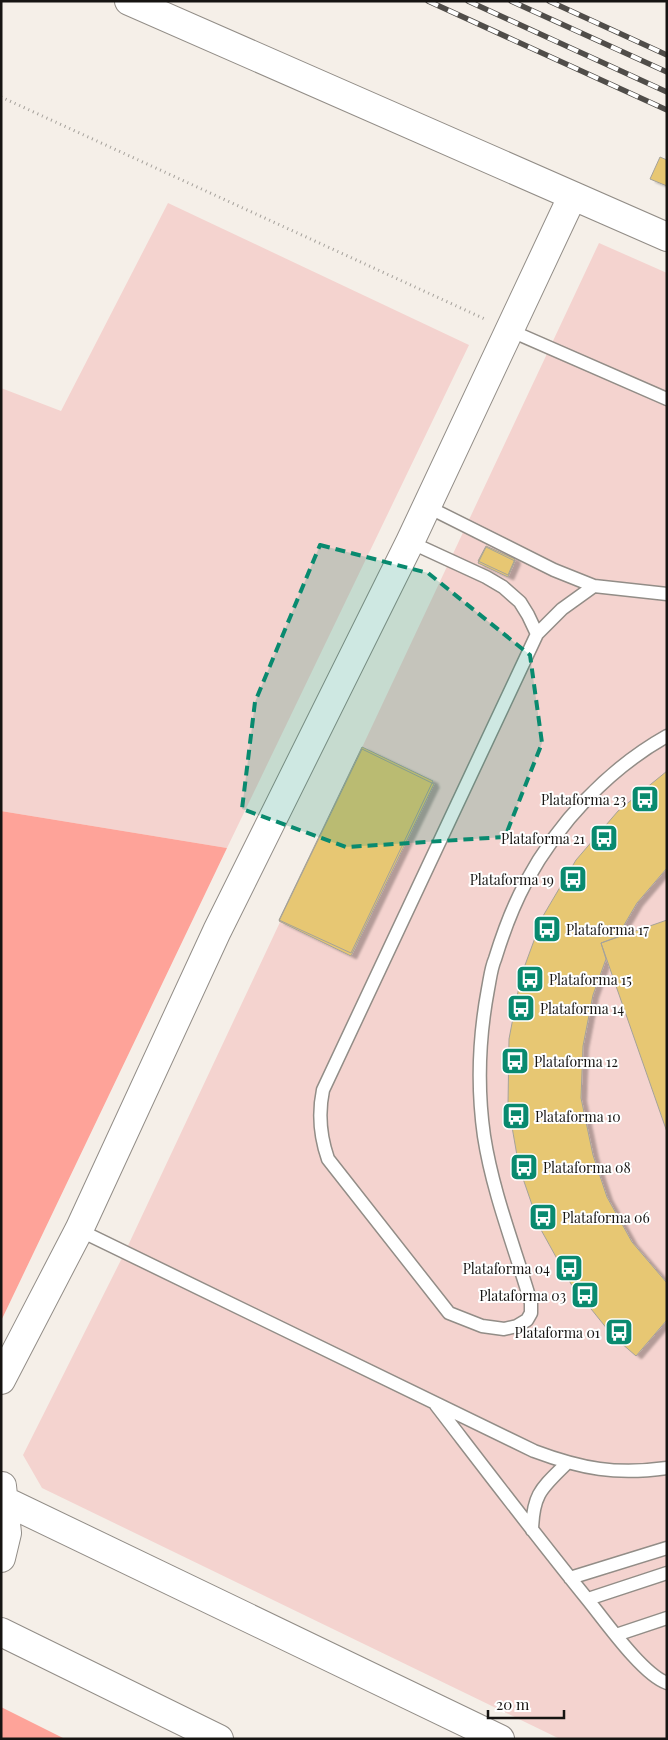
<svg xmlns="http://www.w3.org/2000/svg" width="668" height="1740" font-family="'Playfair Display',serif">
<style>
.green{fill:#f4d3cf}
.forest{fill:#fea399}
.building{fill:#e7c773;stroke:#a5a29a;filter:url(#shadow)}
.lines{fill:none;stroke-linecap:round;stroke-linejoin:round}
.lane-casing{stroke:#928d87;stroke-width:15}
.secondary-casing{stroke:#928d87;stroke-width:30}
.path{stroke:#a5a19b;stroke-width:3;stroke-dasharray:1 4;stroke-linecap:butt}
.lane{stroke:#fff;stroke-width:12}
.secondary{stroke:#fff;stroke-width:28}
.rail-casing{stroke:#504d49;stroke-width:5.5}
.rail{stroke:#fff;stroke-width:4;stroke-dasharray:11;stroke-linecap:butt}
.marked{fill:#098a6f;fill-opacity:0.2;stroke:#098a6f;stroke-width:4;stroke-dasharray:10 6;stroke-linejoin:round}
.labels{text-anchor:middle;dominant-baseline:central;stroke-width:4;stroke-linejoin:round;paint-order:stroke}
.poi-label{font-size:14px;fill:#161412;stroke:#fff;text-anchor:start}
</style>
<defs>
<filter id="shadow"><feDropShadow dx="5.5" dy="3" stdDeviation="1" flood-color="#0004"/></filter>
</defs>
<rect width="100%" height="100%" fill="#f5efe8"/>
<path class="green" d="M168,203L469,345L227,848L1,811V388L61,411Z
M599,243L667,273V1739H560L42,1488L23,1455L125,1252Z"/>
<path class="forest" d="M1,811L227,848L1,1321Z
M1,1707L65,1739H1Z"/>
<path class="building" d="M660,157L667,160V186L650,179Z
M486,546L515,559L508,575L478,561Z
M486,547L515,561L508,577L478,563Z
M362,747L433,781L351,953L279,920Z
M362,749L434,784L351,956L279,921Z
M667,771V868L637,903L617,937L601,943L606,959L593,995L583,1046L581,1098L593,1155L607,1197L632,1242L667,1283V1320L636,1356L612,1335L571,1284L540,1228L519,1167L508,1104L509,1039L521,976L543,916L576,860L618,811Z
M667,920V1132L601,943Z"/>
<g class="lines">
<defs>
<path id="lane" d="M509,330L667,399
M426,506L554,570L594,586L667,594
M410,542L486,577L503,587L520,602L528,615L537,634L323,1090C318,1114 320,1136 328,1159L449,1313L482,1326L504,1329L517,1326L527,1320L531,1313V1303C515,1248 493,1194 484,1136C477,1087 479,1037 488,989C490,979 491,968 495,959C503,933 513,906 526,882C558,823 608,769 667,736
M537,634L562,609L594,586
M79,1230L534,1451C582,1469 616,1475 667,1468
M436,1405C486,1470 536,1536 588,1600C605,1621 643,1675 667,1683
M532,1530C533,1493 542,1488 567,1463
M570,1578L667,1548
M588,1599L667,1573
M616,1635L667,1618"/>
<path id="secondary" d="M129,1L667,237
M1,1380L79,1230L217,931L410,542L572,197
M1,1499L500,1739
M1,1558L7,1533L2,1486
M1,1632L219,1739"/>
</defs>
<use href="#lane" class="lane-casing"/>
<use href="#secondary" class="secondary-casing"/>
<path class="path" d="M1,97L487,320"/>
<use href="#lane" class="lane"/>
<use href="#secondary" class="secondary"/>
<defs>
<path id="rail" d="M428,1L667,110
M468,1L667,92
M511,1L667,72
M549,1L667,55"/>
</defs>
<use href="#rail" class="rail-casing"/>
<use href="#rail" class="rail"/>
</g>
<path class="marked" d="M320,545L428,573L530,655L542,743L505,837L346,847L242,809L255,702Z"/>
<defs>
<symbol id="bus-square" viewBox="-11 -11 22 22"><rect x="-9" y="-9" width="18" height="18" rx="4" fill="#098a6f" stroke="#fff"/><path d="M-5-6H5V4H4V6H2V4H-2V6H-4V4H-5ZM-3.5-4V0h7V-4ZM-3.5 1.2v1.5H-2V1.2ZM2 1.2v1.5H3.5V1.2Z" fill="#fff"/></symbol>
</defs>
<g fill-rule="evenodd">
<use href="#bus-square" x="629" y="783" width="32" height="32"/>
<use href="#bus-square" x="588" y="822" width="32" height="32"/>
<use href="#bus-square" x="557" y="863" width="32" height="32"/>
<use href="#bus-square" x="531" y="913" width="32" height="32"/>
<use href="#bus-square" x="514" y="963" width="32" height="32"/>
<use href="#bus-square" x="505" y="992" width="32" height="32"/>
<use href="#bus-square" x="499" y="1045" width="32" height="32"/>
<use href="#bus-square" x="500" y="1100" width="32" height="32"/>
<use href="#bus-square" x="508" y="1151" width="32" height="32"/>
<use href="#bus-square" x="527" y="1201" width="32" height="32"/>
<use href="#bus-square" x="553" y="1252" width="32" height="32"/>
<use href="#bus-square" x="569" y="1279" width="32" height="32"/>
<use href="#bus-square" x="603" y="1316" width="32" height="32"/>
</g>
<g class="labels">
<g class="poi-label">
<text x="626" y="799" text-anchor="end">Plataforma 23</text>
<text x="585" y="838" text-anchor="end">Plataforma 21</text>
<text x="554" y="879" text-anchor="end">Plataforma 19</text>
<text x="566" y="929">Plataforma 17</text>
<text x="549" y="979">Plataforma 15</text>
<text x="540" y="1008">Plataforma 14</text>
<text x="534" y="1061">Plataforma 12</text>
<text x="535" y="1116">Plataforma 10</text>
<text x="543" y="1167">Plataforma 08</text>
<text x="562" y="1217">Plataforma 06</text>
<text x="550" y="1268" text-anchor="end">Plataforma 04</text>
<text x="566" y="1295" text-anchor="end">Plataforma 03</text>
<text x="600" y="1332" text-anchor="end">Plataforma 01</text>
</g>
</g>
<rect width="668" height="1740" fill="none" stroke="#161412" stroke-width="5"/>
<path d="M488 1710v8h76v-8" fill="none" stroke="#161412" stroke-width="2.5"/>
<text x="496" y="1710" font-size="15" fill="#161412" stroke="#ffffff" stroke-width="4" paint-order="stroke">20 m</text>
</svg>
